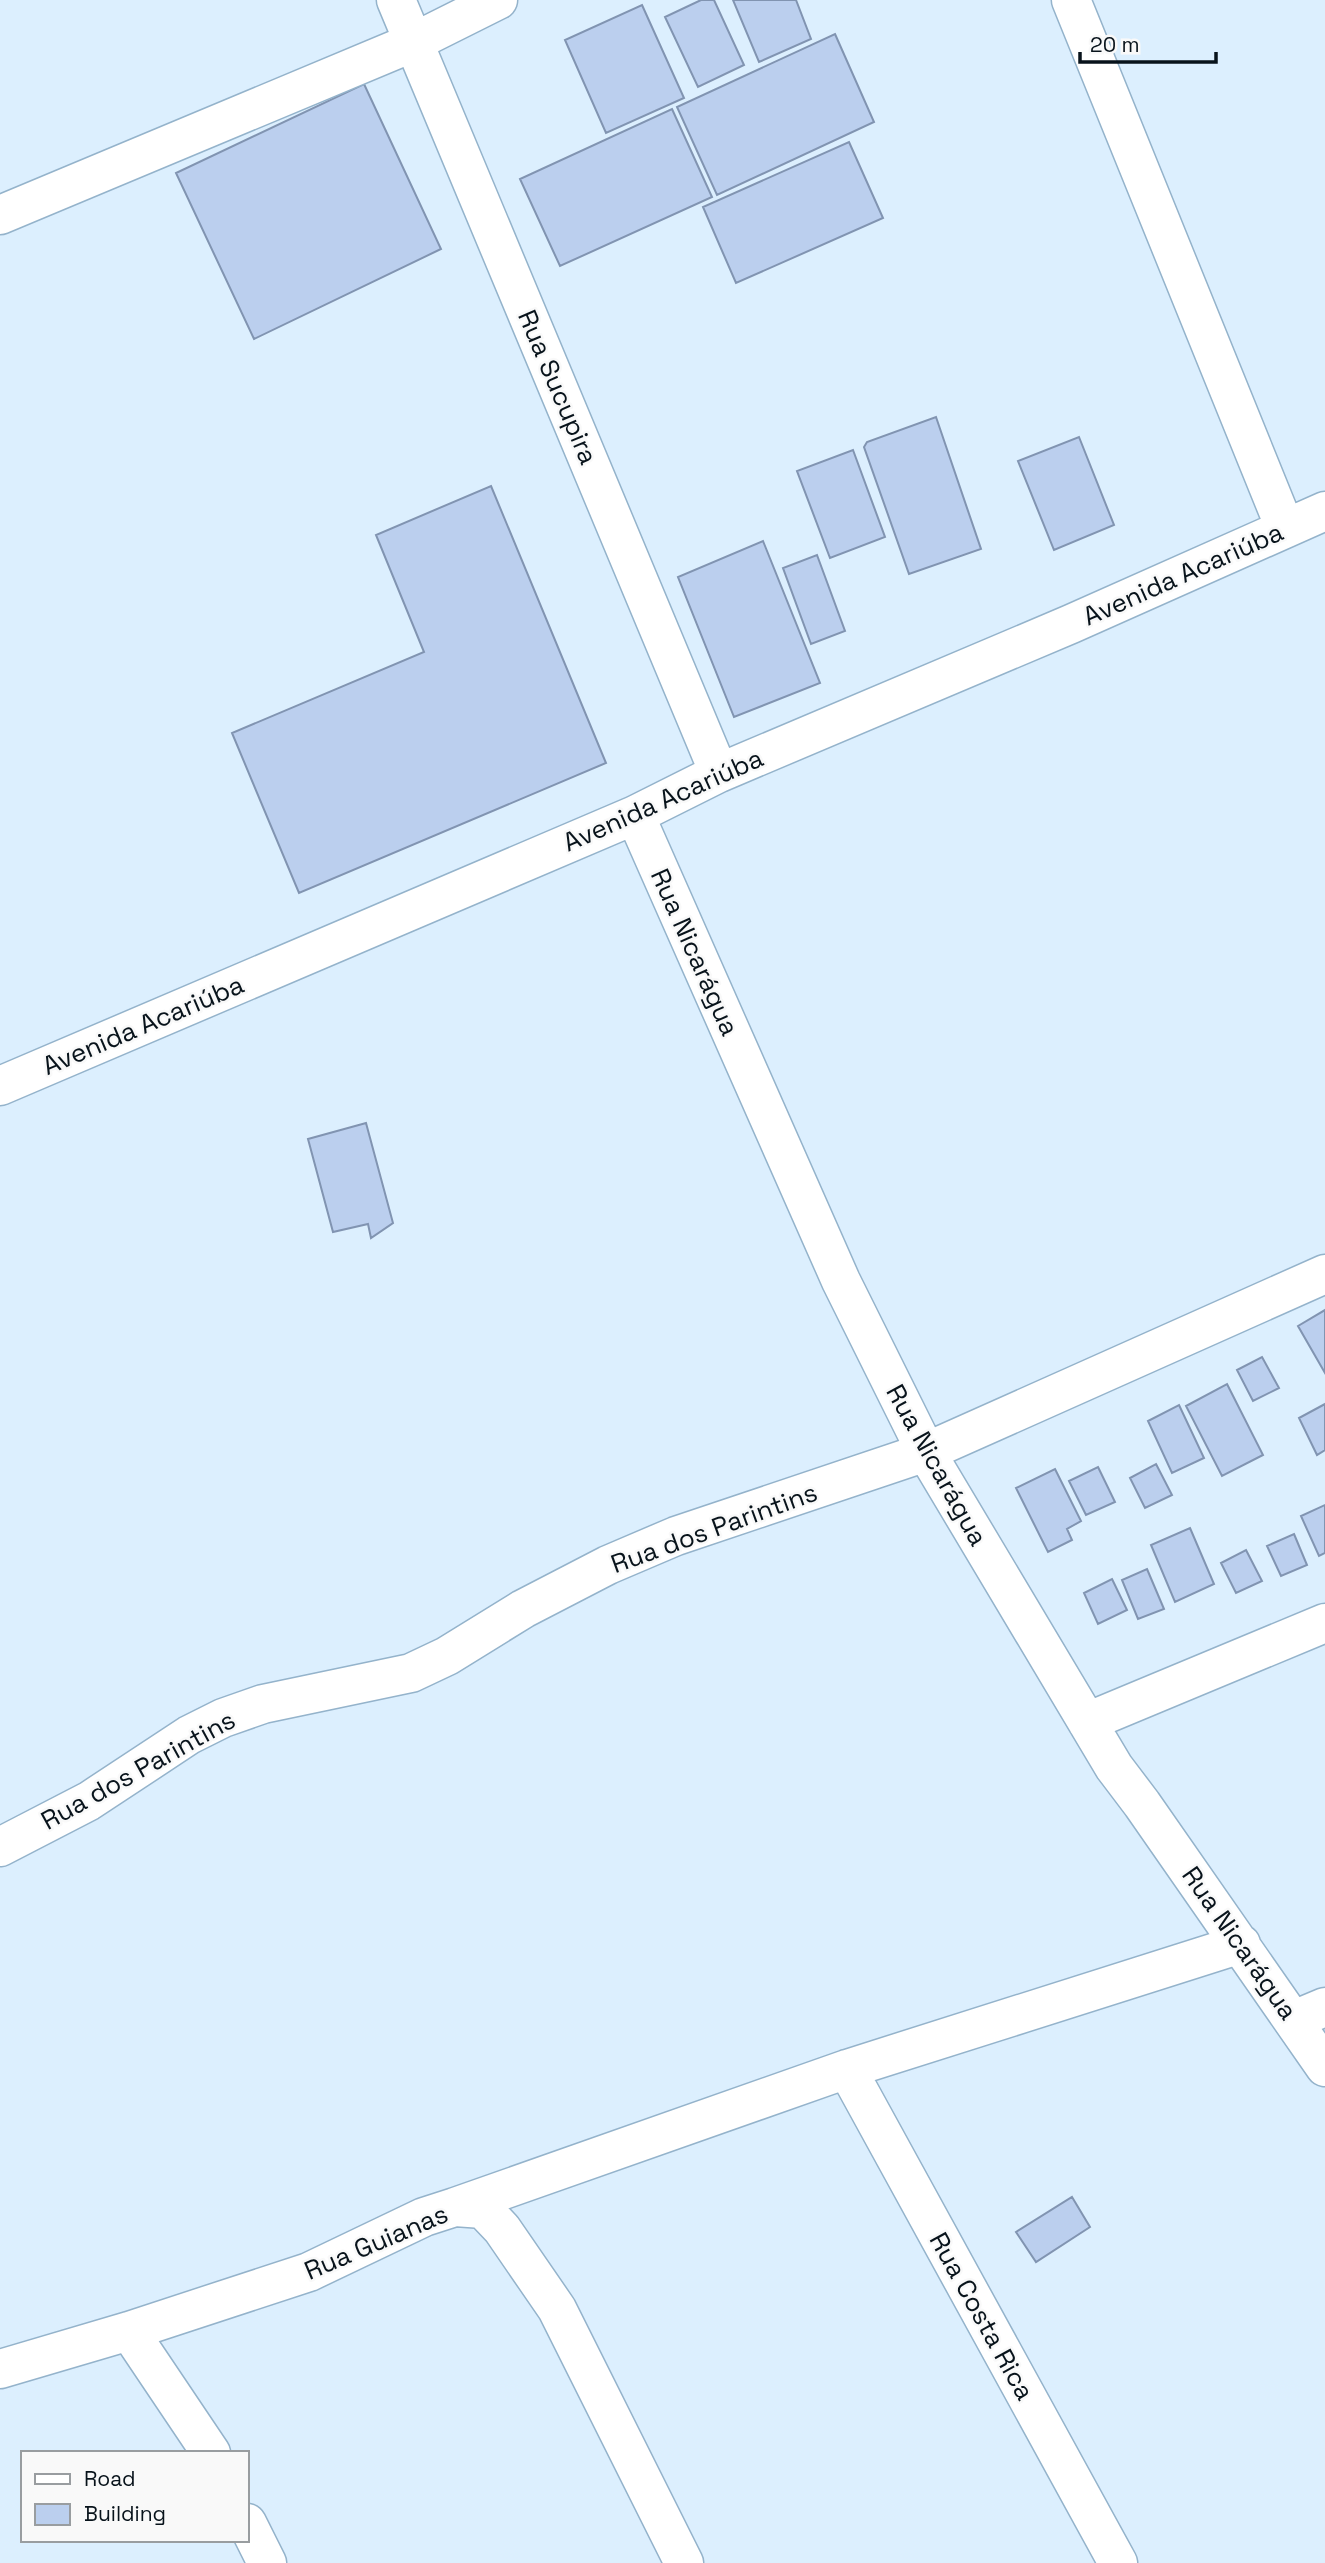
<svg xmlns="http://www.w3.org/2000/svg" width="1325" height="2563" font-family="'Space Grotesk',sans-serif">
<style>
.building{fill:#bbcfee;stroke:#8194b1;stroke-width:2}
.lines{fill:none;stroke-linecap:round;stroke-linejoin:round}
.minor-casing{stroke:#94b3cb;stroke-width:41}
.minor{stroke:#fff;stroke-width:38}
.labels{text-anchor:middle;dominant-baseline:central;stroke-width:5;stroke-linejoin:round;paint-order:stroke}
.street-label{font-size:26px;fill:#08131b;stroke:#f9f9f9}
</style>
<rect width="100%" height="100%" fill="#dceffe"/>
<path class="building" d="M701,0H714L744,65L698,87L665,17Z
M733,0H796L811,39L759,62Z
M642,5L684,98L606,133L565,40Z
M835,34L874,122L717,195L677,107Z
M364,84L441,249L254,339L176,173Z
M672,109L712,197L560,266L520,179Z
M849,142L883,218L736,283L703,207Z
M936,417L981,549L909,574L864,447L867,442Z
M1079,437L1114,525L1054,550L1018,461Z
M853,450L885,537L830,558L797,471Z
M491,486L606,763L299,893L232,733L424,652L376,535Z
M763,541L820,683L734,717L678,577Z
M817,555L845,631L811,644L783,568Z
M366,1123L393,1223L371,1238L368,1224L333,1232L308,1139Z
M1325,1310V1373L1298,1326Z
M1262,1357L1279,1388L1253,1401L1237,1370Z
M1227,1384L1263,1455L1222,1476L1186,1406Z
M1325,1404V1450L1317,1455L1299,1418Z
M1179,1405L1204,1458L1172,1473L1148,1421Z
M1156,1464L1172,1495L1145,1508L1130,1478Z
M1098,1467L1115,1502L1086,1515L1069,1481Z
M1055,1469L1081,1521L1067,1529L1072,1540L1048,1552L1016,1488Z
M1325,1505V1553L1319,1556L1301,1516Z
M1190,1528L1214,1584L1175,1602L1151,1545Z
M1294,1534L1307,1565L1281,1576L1267,1546Z
M1246,1550L1262,1581L1236,1593L1221,1563Z
M1147,1569L1164,1609L1138,1619L1122,1580Z
M1112,1579L1127,1610L1098,1624L1084,1593Z
M1072,2197L1090,2227L1036,2262L1016,2232Z"/>
<g class="lines">
<defs>
<path id="minor" d="M396,0L719,773
M1071,0L1285,528
M0,215L414,42L498,0
M635,815L841,1281L926,1452L1114,1767L1142,1804L1325,2067
M0,1086L635,815L719,773L1071,624L1325,511
M1087,1722L1325,1623
M0,1847L89,1801L189,1735L223,1718L263,1704L411,1673L447,1656L523,1609L608,1565L676,1536L926,1452L1325,1274
M1294,2020L1325,2007
M847,2069L1118,2563
M455,2207L847,2069L1241,1944
M129,2331L211,2453
M0,2369L129,2331L309,2272L424,2217L455,2207L483,2209L502,2229L557,2309L684,2563
M247,2523L267,2563"/>
</defs>
<use href="#minor" class="minor-casing"/>
<use href="#minor" class="minor"/>
</g>
<g class="labels">
<g class="street-label">
<text transform="translate(558 387) rotate(67)">Rua Sucupira</text>
<text transform="translate(1183 574) rotate(-24)">Avenida Acariúba</text>
<text transform="translate(663 800) rotate(-24)">Avenida Acariúba</text>
<text transform="translate(695 952) rotate(66)">Rua Nicarágua</text>
<text transform="translate(143 1025) rotate(-23)">Avenida Acariúba</text>
<text transform="translate(937 1465) rotate(61)">Rua Nicarágua</text>
<text transform="translate(714 1528) rotate(-20)">Rua dos Parintins</text>
<text transform="translate(138 1770) rotate(-29)">Rua dos Parintins</text>
<text transform="translate(1240 1943) rotate(55)">Rua Nicarágua</text>
<text transform="translate(376 2242) rotate(-23)">Rua Guianas</text>
<text transform="translate(982 2316) rotate(61)">Rua Costa Rica</text>
</g>
</g>
<rect x="21" y="2451" width="228" height="91" fill="#f9f9f9" stroke="#999da0" stroke-width="2"/>
<rect x="35" y="2474" width="35" height="10" fill="#ffffff" stroke="#999da0" stroke-width="2"/>
<text x="84" y="2486" font-size="21" fill="#08131b">Road</text>
<rect x="35" y="2504" width="35" height="21" fill="#bbcfee" stroke="#999da0" stroke-width="2"/>
<text x="84" y="2521" font-size="21" fill="#08131b">Building</text>
<path d="M1080 52v10h136v-10" fill="none" stroke="#08131b" stroke-width="3.5"/>
<text x="1090" y="52" font-size="21" fill="#08131b" stroke="#f9f9f9" stroke-width="5" paint-order="stroke">20 m</text>
</svg>
